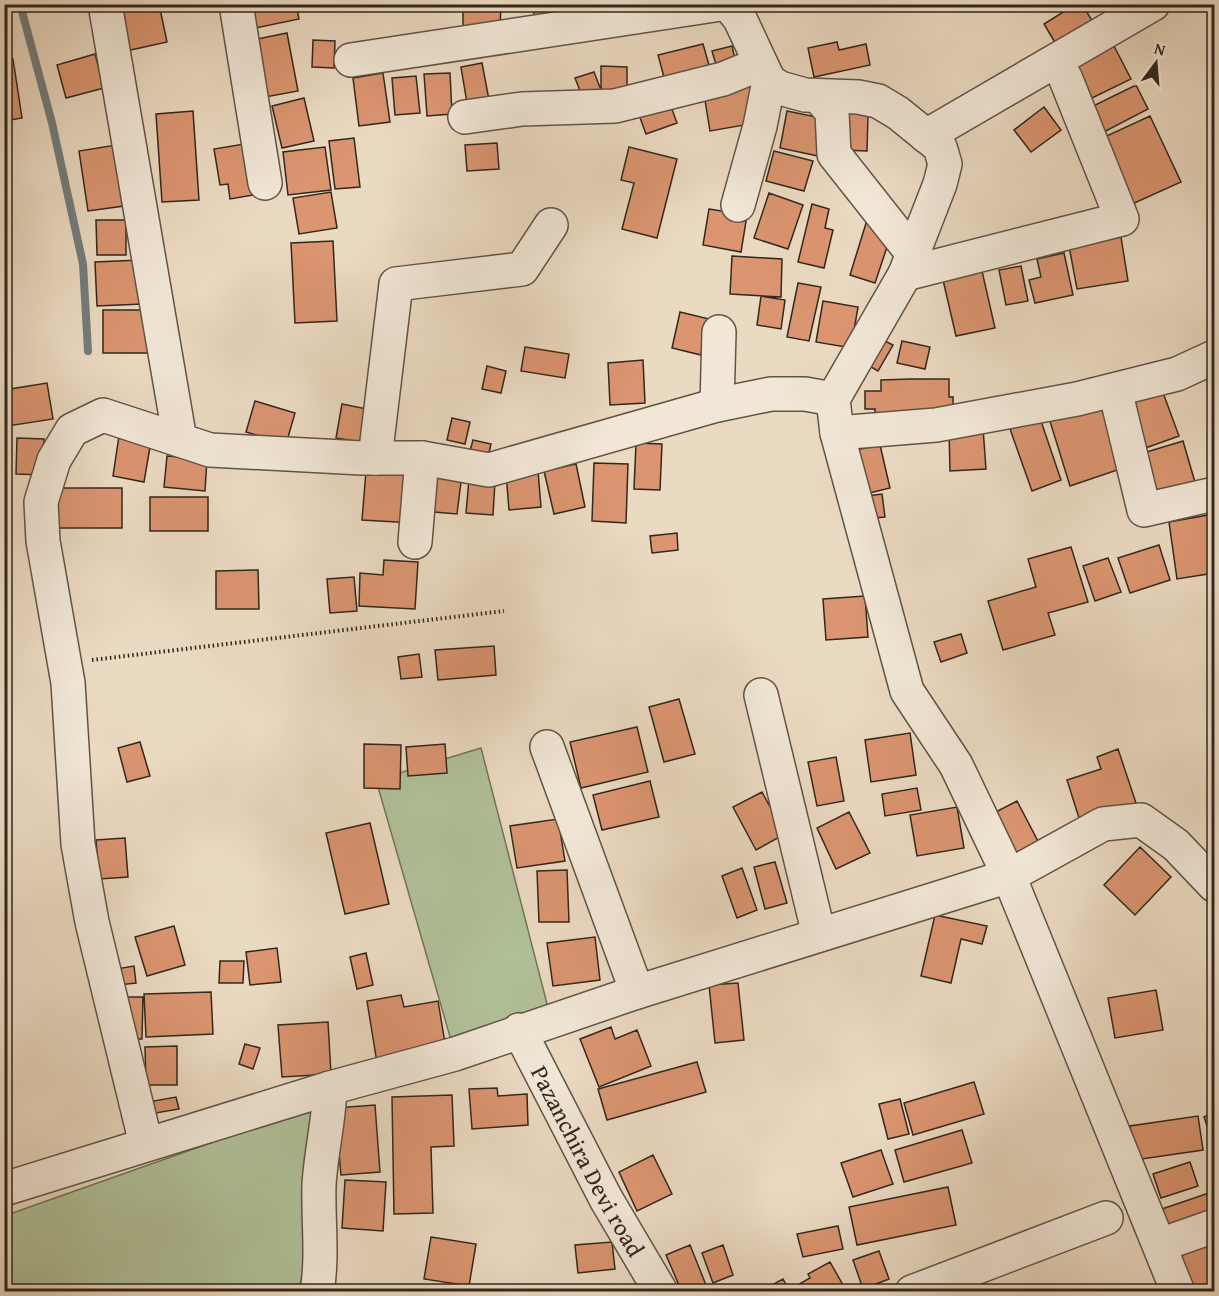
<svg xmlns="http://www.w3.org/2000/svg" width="1219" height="1296" font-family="'Gentium Book Plus',serif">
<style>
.grass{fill:#b1c199;stroke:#72745b;stroke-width:1.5}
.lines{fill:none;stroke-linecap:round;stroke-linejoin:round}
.stream{stroke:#737d7e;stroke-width:8}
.building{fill:#db9570;stroke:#32271d;stroke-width:1.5}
.minor-casing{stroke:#605446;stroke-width:36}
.path{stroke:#32271d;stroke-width:4;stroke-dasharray:1.5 3;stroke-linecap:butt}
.minor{stroke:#f2e7d7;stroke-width:33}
.labels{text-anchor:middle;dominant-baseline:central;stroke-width:5;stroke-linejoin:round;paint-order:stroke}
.street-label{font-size:24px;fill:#32271d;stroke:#f2e7d7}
</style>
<rect width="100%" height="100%" fill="#ebdac2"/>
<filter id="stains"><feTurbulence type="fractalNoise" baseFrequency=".00333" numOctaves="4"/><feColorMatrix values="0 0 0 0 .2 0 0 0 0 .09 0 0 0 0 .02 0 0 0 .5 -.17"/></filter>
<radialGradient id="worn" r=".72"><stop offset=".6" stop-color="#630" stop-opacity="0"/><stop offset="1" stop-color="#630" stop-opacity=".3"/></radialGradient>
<path class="grass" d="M481,748L552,1023L455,1054L376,780Z
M318,1105L315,1231L298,1291H5L4,1216Z"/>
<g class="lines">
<path class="stream" d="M20,4L52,123L83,264L88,351"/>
</g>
<path class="building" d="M116,4H159L167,42L126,51Z
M169,4H202L170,9Z
M240,4H296L299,19L245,30Z
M463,4H501L500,28H463Z
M534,4H598V19H534Z
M1076,4H1082L1097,29L1060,51L1044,24Z
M1206,4H1214V26Z
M287,33L298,91L260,98L248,41Z
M313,40L335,41L334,68L312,67Z
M837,42L839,50L866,44L870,65L814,77L808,48Z
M703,44L713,79L665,81L658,55Z
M732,46L736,64L717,68L712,51Z
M1114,46L1131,79L1088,100L1072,68Z
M95,54L104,88L66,98L57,65Z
M13,59L22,118L4,121V61Z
M482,63L490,105L468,109L461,67Z
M601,66L627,67V100H601Z
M594,72L601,90L582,96L575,78Z
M383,73L390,122L359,126L353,78Z
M450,73L452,114L427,116L424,74Z
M416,76L420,113L395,115L392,78Z
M1136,85L1148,109L1102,133L1089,108Z
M750,86L756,123L710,131L704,94Z
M304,98L314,141L282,148L272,106Z
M669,101L677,123L646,134L638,112Z
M1044,107L1061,130L1031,152L1014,130Z
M193,111L199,200L162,202L156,114Z
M787,111L831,120L823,157L780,148Z
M843,113L868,114L867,151L842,150Z
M1150,116L1181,182L1130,205L1100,139Z
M354,138L360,187L335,189L329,141Z
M250,143L259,194L230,199L228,184L220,185L214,149Z
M497,143L499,169L467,171L465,145Z
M122,144L131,205L88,211L79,151Z
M325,147L331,190L288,195L283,152Z
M629,147L677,159L657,238L622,229L634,183L621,180Z
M774,151L813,161L804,191L766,181Z
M331,192L337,228L299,234L293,198Z
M769,193L803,205L788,249L754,238Z
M812,204L829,209L825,228L833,230L824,268L798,262Z
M709,209L747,215L741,252L703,245Z
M96,220H126V255H97Z
M867,220L893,229L875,283L850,275Z
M1121,237L1128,281L1077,289L1069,246Z
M333,241L337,321L295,323L291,243Z
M1064,253L1073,295L1035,303L1029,280L1041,277L1037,259Z
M732,256L782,259L781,297L730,294Z
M140,260L142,304L97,306L95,262Z
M1021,266L1028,301L1006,305L999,270Z
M982,271L995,328L956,336L943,280Z
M798,283L821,287L809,341L787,337Z
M761,296L785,300L781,329L757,325Z
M823,301L858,307L851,348L816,342Z
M103,310H148V353H103Z
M680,312L709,319L701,355L672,348Z
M879,338L893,345L878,371L864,363Z
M902,341L930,347L925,369L897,363Z
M525,347L569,354L565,378L521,371Z
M643,360L645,403L610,405L608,363Z
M487,366L506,371L501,393L482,389Z
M911,379H949V397H953V411L875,416V409H865V391H881V380Z
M47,383L53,419L8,426L4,390Z
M1162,390L1179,436L1140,450L1123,405Z
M1105,399L1123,468L1070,486L1049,418Z
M255,401L295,413L286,444L246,432Z
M342,404L367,409L362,442L336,438Z
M452,418L470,422L465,444L447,440Z
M1040,418L1061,480L1032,491L1010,429Z
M983,428L986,469L950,471L949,430Z
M119,436L151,441L144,482L113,476Z
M17,438L44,439L43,475L16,474Z
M473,440L491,444L486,466L467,462Z
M1183,441L1197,489L1154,501L1140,454Z
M636,443L662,444L660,490L634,489Z
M880,445L890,488L861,495L851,451Z
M167,456L207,459L205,491L164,487Z
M594,463L628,464L626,523L592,521Z
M576,464L585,507L554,514L544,471Z
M428,470L462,474L457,514L423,511Z
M366,471L417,474L414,523L362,520Z
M538,471L541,507L509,510L506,473Z
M469,479L495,481L493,515L466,513Z
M57,488H122V528H57Z
M882,494L885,517L861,519L858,497Z
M150,497H208V531H150Z
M1214,514V573L1177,579L1169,522Z
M677,533L678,550L652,553L650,536Z
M1159,545L1170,580L1130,593L1118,558Z
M1071,547L1088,602L1048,613L1055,635L1003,650L988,601L1036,587L1028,559Z
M1108,558L1121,592L1095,601L1083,566Z
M384,560L418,562L415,609L359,606L360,573L383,575Z
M258,570L259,609H216V571Z
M354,577L357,611L330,613L327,579Z
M865,596L868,637L826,640L823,599Z
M961,634L967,653L941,662L934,642Z
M494,646L496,675L438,680L435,650Z
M419,654L422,677L401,679L398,657Z
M679,699L695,754L664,762L649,707Z
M637,727L648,772L581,788L570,742Z
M910,733L916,775L871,782L865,740Z
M140,742L150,776L127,782L118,748Z
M364,744L401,745L400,789L364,788Z
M445,744L447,773L408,776L406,747Z
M1118,749L1136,803L1080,821L1067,780L1101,769L1097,757Z
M836,757L844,801L817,806L808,762Z
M650,781L659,817L602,830L593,795Z
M917,788L921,810L885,816L882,794Z
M762,792L785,834L756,850L733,807Z
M1017,801L1040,845L1009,861L986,817Z
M957,807L964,848L917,856L910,815Z
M849,812L870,853L836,869L817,828Z
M558,819L565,861L517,868L510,826Z
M370,823L389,904L345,914L326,833Z
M125,838L128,877L99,879L96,840Z
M1140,847L1171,877L1135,915L1104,885Z
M775,862L787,903L765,909L754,867Z
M742,868L757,910L737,918L722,876Z
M567,870L569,922H539L537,871Z
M935,915L987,926L982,944L961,939L951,983L921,976Z
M174,926L185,965L147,976L135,937Z
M595,937L600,980L553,986L547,943Z
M277,948L281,982L250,985L246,952Z
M366,953L373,985L357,989L350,957Z
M220,961H244L243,983H219Z
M134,966L136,983L118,985L116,969Z
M738,983L744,1040L715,1043L709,985Z
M1156,990L1163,1030L1115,1038L1108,998Z
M211,992L213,1034L146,1037L144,994Z
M401,995L404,1007L438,1001L445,1043L411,1049L413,1064L378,1069L367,1001Z
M124,997H143L142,1039H124Z
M328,1022L331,1074L282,1077L278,1025Z
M611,1027L615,1039L637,1030L651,1066L599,1087L580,1039Z
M245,1044L260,1048L253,1069L239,1064Z
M177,1046V1085H146L145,1047Z
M697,1062L706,1092L607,1120L598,1089Z
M974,1082L984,1114L913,1135L904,1103Z
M497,1088L498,1096L527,1094L528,1125L472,1129L469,1089Z
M452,1095L454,1146L431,1147L433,1213L394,1214L392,1097Z
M176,1097L179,1109L150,1114L148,1102Z
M900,1099L909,1134L888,1139L879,1104Z
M375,1105L380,1172L341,1175L335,1108Z
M1214,1113V1146L1204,1117Z
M1198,1116L1203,1150L1135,1160L1130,1126Z
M962,1130L972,1163L904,1182L895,1150Z
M881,1150L893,1184L853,1197L841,1163Z
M653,1155L672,1194L637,1211L619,1172Z
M1190,1162L1198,1186L1161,1198L1153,1174Z
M345,1180L386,1182L383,1231L342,1228Z
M948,1187L956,1225L857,1245L849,1207Z
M1209,1193L1214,1208V1220L1169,1236L1159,1210Z
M838,1226L843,1249L803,1257L797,1234Z
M1214,1231V1290L1185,1292L1169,1247Z
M431,1237L476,1244L469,1286L424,1279Z
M612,1242L615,1269L578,1273L575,1245Z
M690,1245L708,1290L703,1292H682L666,1255Z
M723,1245L733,1275L713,1283L702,1253Z
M879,1251L889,1279L863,1289L853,1260Z
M830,1262L847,1292H759L783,1279L789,1290L810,1278L808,1274Z
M330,1284L359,1292H328Z"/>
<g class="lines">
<defs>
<g id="minor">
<path d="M105,4L180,440"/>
<path d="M236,4L265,183"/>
<path d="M728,4L740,19L769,81L780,88L805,95L858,97L878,101L898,113L940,147L945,164L940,184L905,274L833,399L837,433L907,691L956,765L1009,876L1178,1292"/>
<path d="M351,60L721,4"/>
<path d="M818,96L832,112L834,154L913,254"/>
<path d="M465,117L522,109L615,106L723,79L760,64"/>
<path d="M926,136L1153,4"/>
<path d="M738,205L760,126L769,81"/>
<path d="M905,274L1122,219L1065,77"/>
<path d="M1115,390L1144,510L1214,494"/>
<path d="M717,405L719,332"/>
<path d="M837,433L936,425L1077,399L1177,374L1214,357"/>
<path d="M375,458L396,284L522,269L551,225"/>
<path d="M415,542L422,458"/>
<path d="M761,695L819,935"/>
<path d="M547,747L637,992"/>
<path id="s1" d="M519,1030L606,1199L661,1292"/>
<path d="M146,1144L92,922L78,844L68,683L43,541L41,502L54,460L72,430L103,415L210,450L362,458H422L489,470L717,405L771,394H805L833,399"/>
<path d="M4,1189L330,1088L455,1054L637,992L1009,876L1103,824L1141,820L1176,845L1214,885"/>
<path d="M1160,1245L1214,1226"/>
<path d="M317,1292C323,1256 318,1221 319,1185C321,1152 329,1121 330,1088"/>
<path d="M912,1292L1106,1218"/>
</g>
</defs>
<use href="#minor" class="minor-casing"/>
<path class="path" d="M92,660L504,611"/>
<use href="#minor" class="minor"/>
</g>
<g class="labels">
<g class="street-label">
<text stroke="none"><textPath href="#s1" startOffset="148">Pazanchira Devi road</textPath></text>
</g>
</g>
<rect width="1219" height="1296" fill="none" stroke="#ebdac2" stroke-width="24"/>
<rect x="6" y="6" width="1207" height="1284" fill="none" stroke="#32271d" stroke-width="3"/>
<rect x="12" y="12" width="1195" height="1272" fill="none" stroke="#32271d" stroke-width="1.5"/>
<g transform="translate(1156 63) rotate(16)" stroke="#f2e7d7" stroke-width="4.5" paint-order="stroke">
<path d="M0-4.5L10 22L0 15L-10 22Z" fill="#32271d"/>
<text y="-9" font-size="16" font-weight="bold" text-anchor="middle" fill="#32271d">N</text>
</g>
<rect width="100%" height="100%" filter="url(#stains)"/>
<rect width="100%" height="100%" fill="url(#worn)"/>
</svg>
